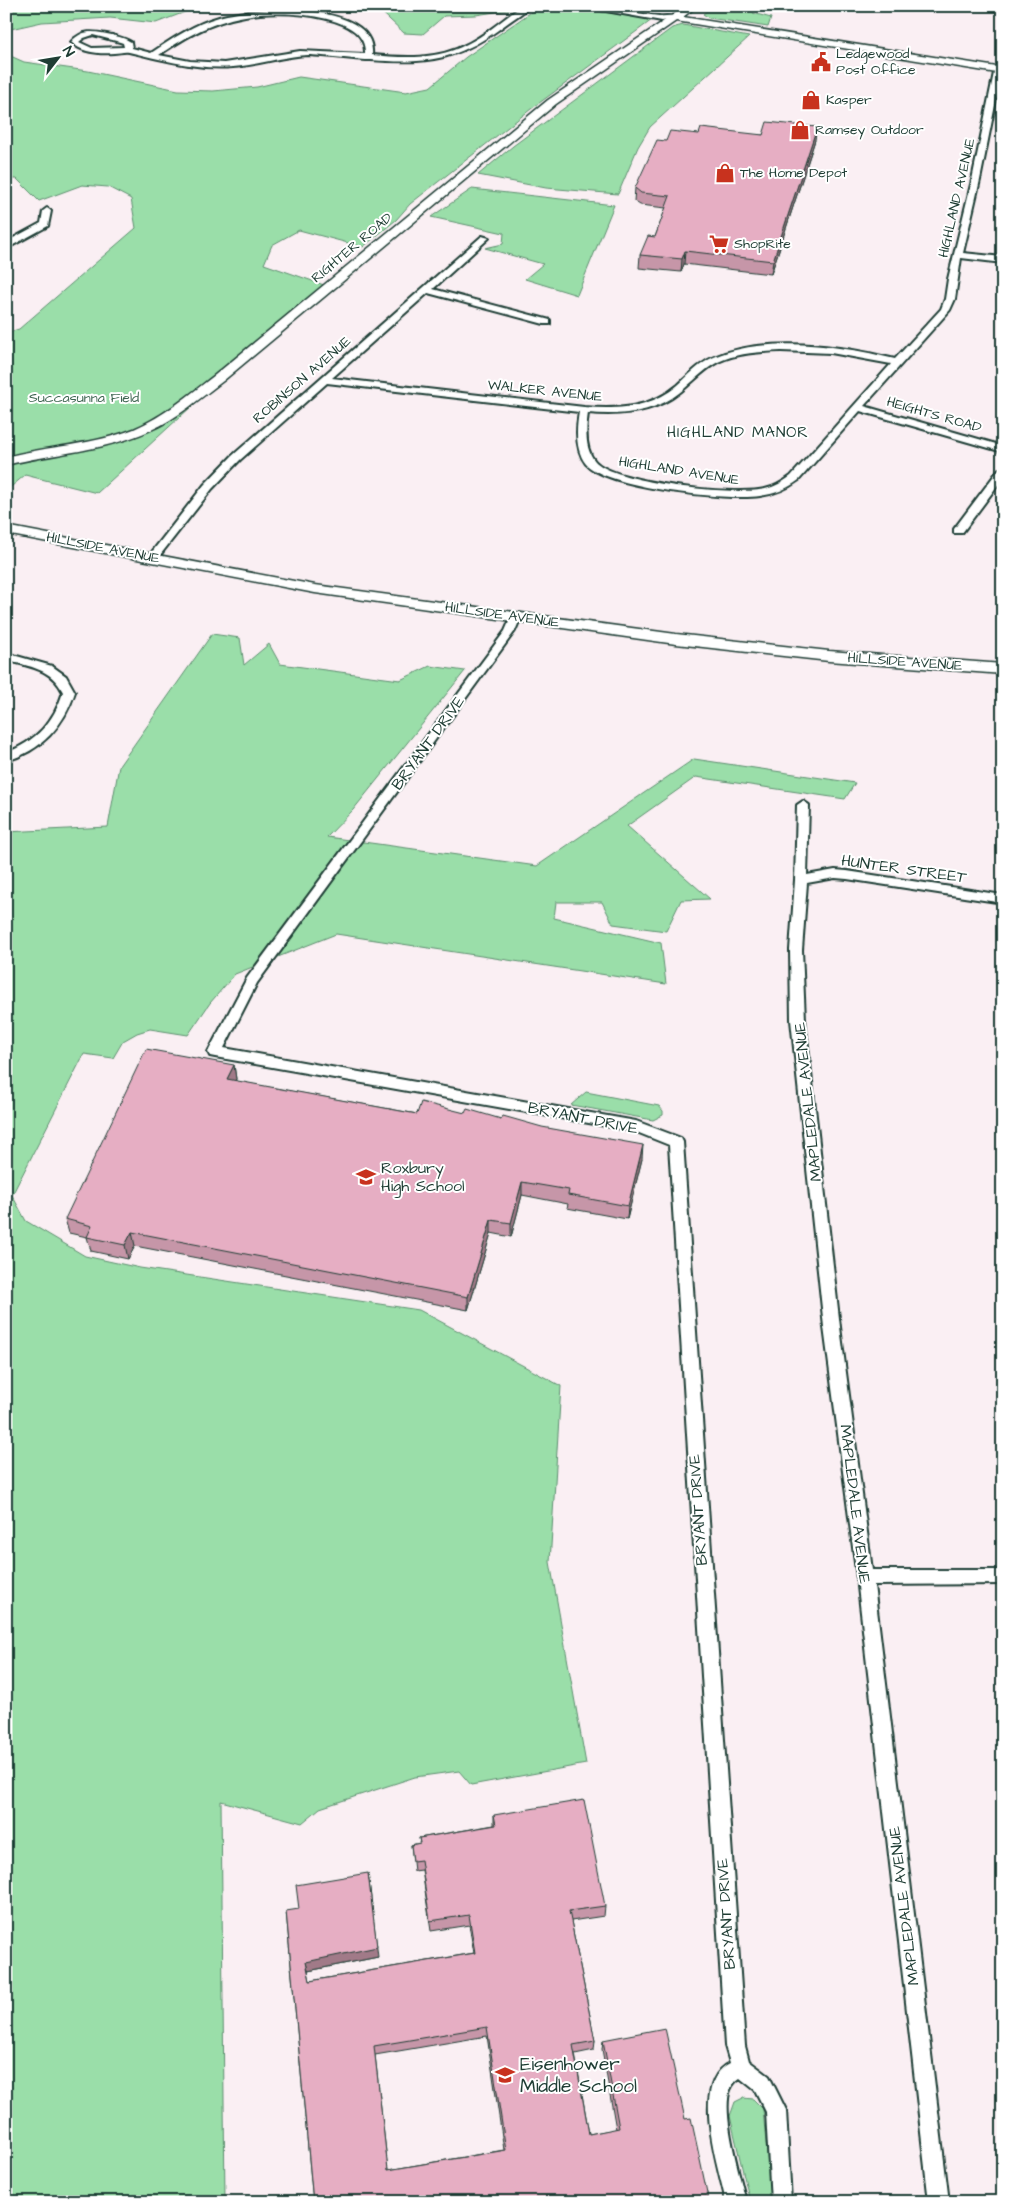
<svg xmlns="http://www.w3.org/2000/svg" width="1009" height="2208" font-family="'Architects Daughter',sans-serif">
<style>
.green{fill:#9adea9;stroke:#5c8e6e}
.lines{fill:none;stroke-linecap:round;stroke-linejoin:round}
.minor-casing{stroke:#1f3d34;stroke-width:4}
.tertiary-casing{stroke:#1f3d34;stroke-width:3}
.secondary-casing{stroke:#1f3d34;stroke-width:3}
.minor{fill:#fff;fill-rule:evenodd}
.tertiary{fill:#fff;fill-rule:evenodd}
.secondary{fill:#fff;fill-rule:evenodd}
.wall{fill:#c696a8;stroke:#1f3d34;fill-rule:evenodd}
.shaded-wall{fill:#a17a88;stroke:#1f3d34}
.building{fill:#e6aec3;stroke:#1f3d34;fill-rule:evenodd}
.labels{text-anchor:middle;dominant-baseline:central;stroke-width:4;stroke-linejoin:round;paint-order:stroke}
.far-poi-label{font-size:14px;fill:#1f3d34;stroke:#fff;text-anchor:start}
.far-street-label{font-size:14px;fill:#1f3d34;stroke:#fff}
.far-park-label{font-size:14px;fill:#3e6551;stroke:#fff}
.far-neighbourhood-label{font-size:15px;letter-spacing:1px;fill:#1f3d34;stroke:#fff}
.street-label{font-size:16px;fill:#1f3d34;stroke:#fff}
.poi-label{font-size:16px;fill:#1f3d34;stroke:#fff;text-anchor:start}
.near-poi-label{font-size:19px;fill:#1f3d34;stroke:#fff;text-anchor:start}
</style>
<rect width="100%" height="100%" fill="#faeff3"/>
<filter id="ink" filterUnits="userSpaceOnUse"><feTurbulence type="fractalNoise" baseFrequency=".02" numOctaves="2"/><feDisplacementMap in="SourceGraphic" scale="10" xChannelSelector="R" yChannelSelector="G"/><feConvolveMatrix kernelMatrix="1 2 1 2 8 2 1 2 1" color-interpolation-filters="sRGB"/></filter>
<g filter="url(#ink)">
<path class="green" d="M6,6H201L156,23L110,18L42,22L6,30Z
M375,6H507L514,9L476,15L444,16L423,34L404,33Z
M540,6H569L652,20L531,109L410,204L396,220L363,247L299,230L272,245L264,264L324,285L97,493L25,475L6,491V333L19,329L136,228L131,199L108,187L82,185L39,201L17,179H6V54L24,62L88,71L178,90L213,91L257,87L299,77L406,92L430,87L466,57Z
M713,6H757L753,13L771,18L768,27L709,18L703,14Z
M683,25L749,37L650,127L638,147L618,194L546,188L478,175L513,146L672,28Z
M472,189L614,205L577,295L525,279L543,264L485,248L503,244L504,233L431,217Z
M212,634L240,638L244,665L269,644L280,664L400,680L430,666L465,671L353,810L327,837L537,866L694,759L855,783L845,799L696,777L627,826L710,899L681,900L666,931L613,924L602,902H556L554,918L661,943L666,984L336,934L235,974L210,1003L188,1035L150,1029L137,1033L123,1041L113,1058L84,1054L12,1195L26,1221L85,1256L140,1268L419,1310L561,1386L550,1562L586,1764L471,1785L459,1771L415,1777L320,1808L302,1823L221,1801L225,2202H6V832L108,827L119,766Z
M586,1092L659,1106L663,1111V1115L653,1120L571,1105Z
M743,2098L753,2099L763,2109L771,2202H750L730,2116L735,2102Z"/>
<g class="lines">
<defs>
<path id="minor" d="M522,6H530C524,12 516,17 509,22C461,59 431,65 371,60C368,61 319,55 308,55C283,56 259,65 233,67C197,70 164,60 129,52C124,51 119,53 114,53C99,54 82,53 71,42C83,28 96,32 112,35C119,37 125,38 131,42L132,48L151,53C172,39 194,24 219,17C252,7 377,0 372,55C404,58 438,60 467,44C487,34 503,19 522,6ZM260,14C288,12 368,14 365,54L300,51L224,63L190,61L159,55C193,32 219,18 260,14ZM93,35L120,42L123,43L124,47L92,48L79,42L84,38Z
M578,6C605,6 632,13 659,16C666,17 672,14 678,18L662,21Z
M995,68L1002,70L980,180L963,253L1003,257V263L961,258L955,299L950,310L864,406L1003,446V452L860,411L799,480C787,489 775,494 760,496C728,501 607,488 586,464C575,450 576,429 579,412L327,383L240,460L212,489L157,559H149L148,557L204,485L232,456L482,236L489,238L433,289L550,320V324H544L428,293L332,378L584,407C618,410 651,408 678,385C689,375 700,363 714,357C767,335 841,345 895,359L941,309L945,299L948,279L972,180ZM781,351L831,353L891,364L791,476C783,482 775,487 765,489C734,496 615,483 595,461C584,449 586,427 588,413C620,416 654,413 679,393C692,383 703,370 718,362C737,353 760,352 781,351Z
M47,208L51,211L48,226L6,249V242L41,223L43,211Z
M1003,468V478L962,533H954V529L999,469Z
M516,614L521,617L515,631L257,983L224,1048L636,1121L681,1138L683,1142L745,2046L749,2061L769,2076L786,2110L791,2202H771L766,2112L755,2090L740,2078C735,2081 732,2085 730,2090C721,2114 740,2175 746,2202H726C719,2167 689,2083 730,2063L725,2046L669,1145L634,1131L215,1057L210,1056L208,1052L247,978L505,631L512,615Z
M6,653L52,666L66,676L75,692C64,726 41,751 6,761V753C36,741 54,722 63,692C51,668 30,667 6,660Z
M803,801L809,805L807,875L835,870L847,871L1003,895V903L847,879L835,878L807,883L802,950L805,1020L840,1327L872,1570H1003V1584L874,1585L949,2202H929L857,1578L824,1327L791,1020L790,950L795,880L797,805Z"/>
<path id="tertiary" d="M686,6H697L683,17L1003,68V74L676,21L556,104L223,381C200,398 178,418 151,430C106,451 54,453 6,465V457C48,446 94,445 134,429C164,416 189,395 215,375L548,100Z"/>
<path id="secondary" d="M6,526L315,585L676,634L829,651L1003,664V674L829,661L676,644L315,593L6,534Z"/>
</defs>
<use href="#minor" class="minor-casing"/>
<use href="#tertiary" class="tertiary-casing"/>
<use href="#secondary" class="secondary-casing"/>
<use href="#minor" class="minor"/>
<use href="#tertiary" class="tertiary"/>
<use href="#secondary" class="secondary"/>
</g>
<path class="wall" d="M763,135L815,140L771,274L684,264L681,272L639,268L640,255L655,237L666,208L640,205L634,201L635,188L666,141Z
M234,1065L236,1079L235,1081L417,1114L465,1113L501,1119L642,1159L627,1219L567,1208L568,1204L522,1195L511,1237L491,1233L468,1310L135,1246L128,1259L91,1251L87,1237L69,1233L65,1219Z
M494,1815L605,1906L604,1916L571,1921L595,2041L594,2050L575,2054L589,2134L616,2129L602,2049L603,2040L685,2119L313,2202L286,1911L378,1957L308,1971L310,1981L474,1953L469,1925L431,1931L422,1870L414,1871L411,1845L420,1843L419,1838L494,1825ZM487,2036L504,2150L388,2170L375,2055Z"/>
<path class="shaded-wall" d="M817,127L815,140L771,274L773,261Z
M685,251L684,264L681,272L682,259Z
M234,1065L236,1079L230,1093L227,1079Z
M643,1145L642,1159L627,1219L628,1206Z
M522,1182V1195L511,1237V1223Z
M491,1220V1233L468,1310V1297Z
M132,1232L135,1246L128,1259L125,1245Z
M368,1873L378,1957L308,1971L306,1962Z"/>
<path class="building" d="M767,122L817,127L773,261L685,251L682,259L640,255L648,236L655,237L670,196L641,193L635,188L657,140L666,141L670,131L699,134L701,128L763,135Z
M146,1049L234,1065L227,1079L417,1114L421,1102L465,1113L467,1109L501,1119L503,1116L542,1127L643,1145L628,1206L568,1195L569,1190L522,1182L511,1223L491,1220L468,1297L132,1232L125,1245L87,1237L92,1226L65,1219Z
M584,1800L605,1906L569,1911L595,2041L573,2045L589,2134L619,2128L603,2040L665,2028L685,2119L691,2118L709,2202H313L286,1911L299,1909L296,1885L368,1873L377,1947L306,1962L310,1981L475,1953L469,1915L430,1921L421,1860L413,1861L411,1845L420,1843L419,1838L496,1825L494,1815ZM487,2027L506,2150L388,2170L374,2046Z"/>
</g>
<defs>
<symbol id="civic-bare" viewBox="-9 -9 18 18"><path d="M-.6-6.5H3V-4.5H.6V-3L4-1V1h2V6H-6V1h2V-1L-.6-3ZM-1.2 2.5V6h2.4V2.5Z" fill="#c8321e" stroke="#fff" stroke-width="2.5" paint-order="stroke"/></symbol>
<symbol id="shop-bare" viewBox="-9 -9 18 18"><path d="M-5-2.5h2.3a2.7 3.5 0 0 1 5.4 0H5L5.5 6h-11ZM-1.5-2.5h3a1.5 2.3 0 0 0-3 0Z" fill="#c8321e" stroke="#fff" stroke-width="2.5" paint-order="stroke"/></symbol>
<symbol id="supermarket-bare" viewBox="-9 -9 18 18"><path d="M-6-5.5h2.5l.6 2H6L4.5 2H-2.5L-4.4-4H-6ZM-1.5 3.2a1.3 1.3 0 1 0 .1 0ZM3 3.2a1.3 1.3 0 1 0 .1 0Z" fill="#c8321e" stroke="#fff" stroke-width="2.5" paint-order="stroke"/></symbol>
<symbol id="school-bare" viewBox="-9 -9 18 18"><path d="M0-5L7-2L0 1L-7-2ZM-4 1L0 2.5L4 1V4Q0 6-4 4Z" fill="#c8321e" stroke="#fff" stroke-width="2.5" paint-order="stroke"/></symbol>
</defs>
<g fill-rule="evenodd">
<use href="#civic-bare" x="807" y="48" width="28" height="28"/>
<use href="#shop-bare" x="797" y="86" width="28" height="28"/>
<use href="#shop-bare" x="786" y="116" width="28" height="28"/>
<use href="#shop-bare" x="711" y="159" width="28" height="28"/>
<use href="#supermarket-bare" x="705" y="230" width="28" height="28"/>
<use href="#school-bare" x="352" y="1163" width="28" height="28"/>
<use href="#school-bare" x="491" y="2061" width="28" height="28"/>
</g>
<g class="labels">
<g class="far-poi-label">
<text x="836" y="54">Ledgewood<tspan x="836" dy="16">Post Office</tspan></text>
<text x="826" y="100">Kasper</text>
<text x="815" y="130">Ramsey Outdoor</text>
<text x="740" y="173">The Home Depot</text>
<text x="734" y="244">ShopRite</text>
</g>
<g class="far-street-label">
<text transform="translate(957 198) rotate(-77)">HIGHLAND AVENUE</text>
<text transform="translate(352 248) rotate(-40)">RIGHTER ROAD</text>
<text transform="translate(302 380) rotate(-41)">ROBINSON AVENUE</text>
<text transform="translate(545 391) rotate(6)">WALKER AVENUE</text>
<text transform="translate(934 415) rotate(16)">HEIGHTS ROAD</text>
<text transform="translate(679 471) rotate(9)">HIGHLAND AVENUE</text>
<text transform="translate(103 548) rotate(11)">HILLSIDE AVENUE</text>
<text transform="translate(502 615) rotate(8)">HILLSIDE AVENUE</text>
<text transform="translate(905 662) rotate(4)">HILLSIDE AVENUE</text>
</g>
<g class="far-park-label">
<text x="84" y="398">Succasunna Field</text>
</g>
<g class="far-neighbourhood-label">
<text x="738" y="432">HIGHLAND MANOR</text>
</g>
<g class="street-label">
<text transform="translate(428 743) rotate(-54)">BRYANT DRIVE</text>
<text transform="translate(904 869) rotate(8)">HUNTER STREET</text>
<text transform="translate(808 1102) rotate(-96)">MAPLEDALE AVENUE</text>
<text transform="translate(583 1118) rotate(11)">BRYANT DRIVE</text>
<text transform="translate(855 1504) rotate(83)">MAPLEDALE AVENUE</text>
<text transform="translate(698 1510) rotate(-94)">BRYANT DRIVE</text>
<text transform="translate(904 1906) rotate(-97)">MAPLEDALE AVENUE</text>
<text transform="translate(726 1914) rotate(-94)">BRYANT DRIVE</text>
</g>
<g class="poi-label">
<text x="381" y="1168">Roxbury<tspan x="381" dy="18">High School</tspan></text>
</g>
<g class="near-poi-label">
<text x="520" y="2064">Eisenhower<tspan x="520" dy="22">Middle School</tspan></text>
</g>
</g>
<rect width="1009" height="2208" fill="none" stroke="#fff" stroke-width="25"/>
<rect x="12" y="12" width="984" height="2183" fill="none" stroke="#1f3d34" stroke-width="2" filter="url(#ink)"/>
<g transform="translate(58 58) rotate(59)" stroke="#ffffff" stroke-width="4" paint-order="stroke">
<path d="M0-4L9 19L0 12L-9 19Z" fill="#1f3d34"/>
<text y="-8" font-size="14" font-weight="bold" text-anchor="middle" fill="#1f3d34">N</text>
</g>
</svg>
